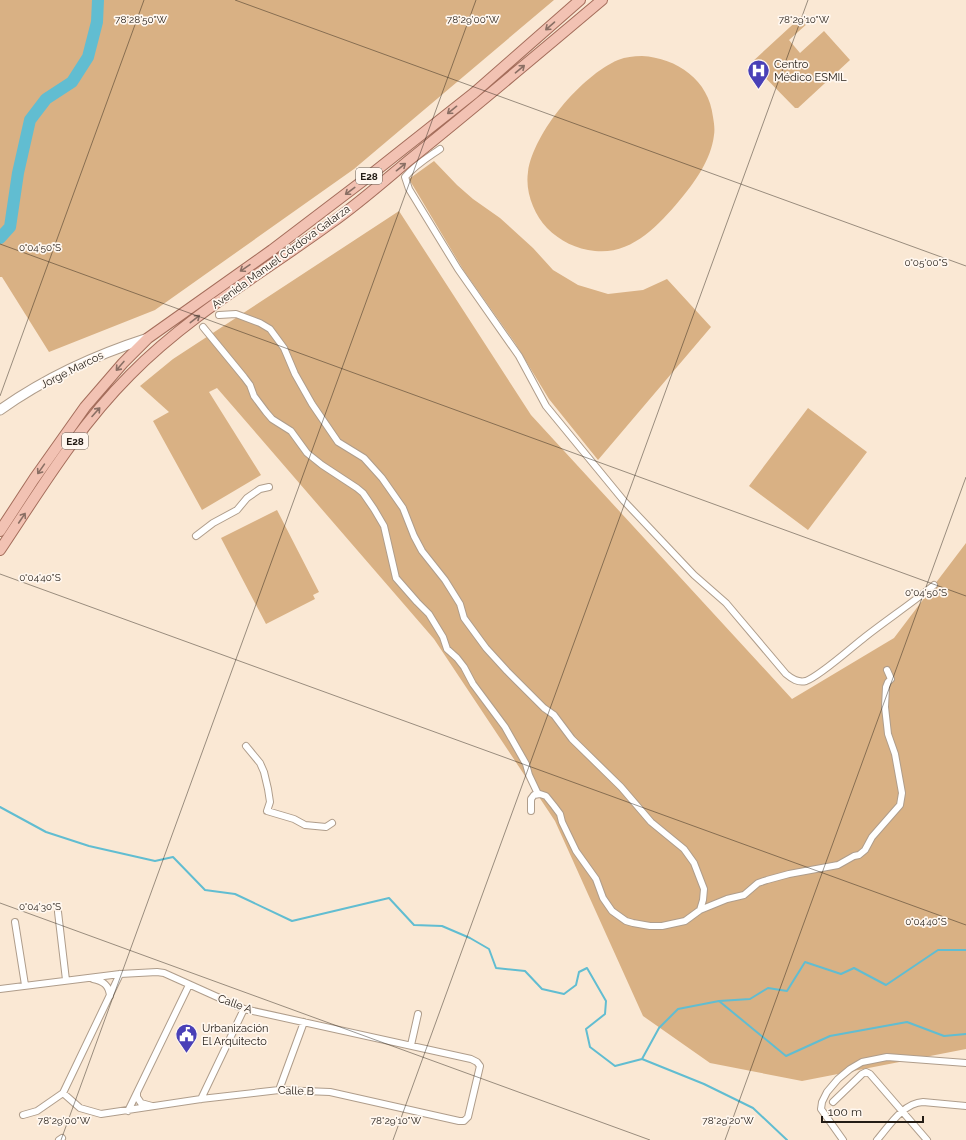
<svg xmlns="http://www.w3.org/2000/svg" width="966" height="1140" font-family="Raleway,sans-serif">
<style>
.green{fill:#d9b184}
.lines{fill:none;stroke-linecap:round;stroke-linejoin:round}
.stream{stroke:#61bdd1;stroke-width:2}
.river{stroke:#61bdd1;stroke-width:12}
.street-casing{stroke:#af9d8b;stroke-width:8}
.secondary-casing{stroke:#af9d8b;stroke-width:11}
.primary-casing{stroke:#a46d5b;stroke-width:12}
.street{stroke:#fff;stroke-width:6}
.secondary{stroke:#fff;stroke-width:9}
.primary{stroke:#f2c2b3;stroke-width:10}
.oneway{stroke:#8a6f64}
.ticks{fill:none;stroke:#231c15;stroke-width:1;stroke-opacity:0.45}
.labels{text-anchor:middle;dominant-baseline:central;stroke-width:3.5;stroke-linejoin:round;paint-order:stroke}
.shield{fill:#fff7ef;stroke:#655e56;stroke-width:1}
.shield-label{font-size:10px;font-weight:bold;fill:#231c15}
.poi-label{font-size:11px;fill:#231c15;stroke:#fff7ef;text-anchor:start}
.street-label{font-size:11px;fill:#231c15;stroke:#fff7ef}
.ticks-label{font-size:10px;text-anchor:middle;fill:#231c15;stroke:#fff7ef;stroke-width:3.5;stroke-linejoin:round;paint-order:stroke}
</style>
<rect width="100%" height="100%" fill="#fae8d4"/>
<path class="green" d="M0,0H554L354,169L155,310L49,352L2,277H0Z
M802,16L808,23L789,40L800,53L824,31L850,60L798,108H795L751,63Z
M642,56C677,58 709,80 713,117C714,123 715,129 714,135C711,160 695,182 679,201C658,226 631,255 595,251C576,249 560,241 547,228C534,214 525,192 528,172C534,132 581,76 618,60C626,57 633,56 642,56Z
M434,161L457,185L473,199L500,218L533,248L553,270L578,285L608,294L643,290L667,279L711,327L598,460L549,399L515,343L464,271L409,179Z
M399,211L531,415L792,699L894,638L966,543V1049L802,1081L710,1063L643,1016L555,821L434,639L217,388L209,392L261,475L202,510L153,421L169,412L140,386L173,359Z
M808,408L867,452L808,530L749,486Z
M277,510L319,592L313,595L315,599L266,624L221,538Z"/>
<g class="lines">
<path class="stream" d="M0,807L46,832L89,846L155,861L173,857L205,890L235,894L292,921L389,898L414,925L442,926L470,938L489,949L496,968L525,971L542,989L564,994L576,985L579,972L587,968L606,1001L605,1014L586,1029L590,1047L615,1066L642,1059L704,1084L753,1108L787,1140
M719,1001L786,1056L830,1036L907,1022L944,1036L966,1034
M642,1059L659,1028L678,1009L719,1001L750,999L768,988L787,991L805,962L841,974L854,968L886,985L938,950H966"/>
<path class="river" d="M0,238L10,227L18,173L30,120L46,99L72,82L88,57L97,22L98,0"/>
<defs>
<path id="street" d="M440,149C427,158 415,165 405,177L409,189L458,269L519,356L546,406L624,501L694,575L726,603L786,674C792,679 798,683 806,681C820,676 852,647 865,637C888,619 912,603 934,585
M219,315L236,314L260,323L270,329L284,348L295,374L312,404L338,442L364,458L382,478L403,508L414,536L422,551L445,580L460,604L464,618L486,648L507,671L544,708L554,715L572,739L621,787L651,822L684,849L694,863L704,889L703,900L700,910
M203,327L244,377L250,385L254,396L266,412L272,419L291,431L307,453L322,465L357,488L363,493L374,509L384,526L396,578L417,602L429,614L443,637L447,649L457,658L464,667L473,684L505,727L526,764L529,775L538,794
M196,536L213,523L237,510L247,498L260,489L269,487
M246,746L260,763L264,772L268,789L270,802L267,811L294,819L305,825L326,827L332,823
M531,811V799L534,795L540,794L546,796L554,806L560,814L562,822L576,851L596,879L603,898L612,911L626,921L633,923L650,926H662L685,921L700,910L727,899L744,895L758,883L767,880L789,874L838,865L854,856L859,855L865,850L872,837L900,805L902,793L895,754L888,734L885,707L886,687L888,682L891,679L887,670
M58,912L66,980
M15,922L25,985
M93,979C103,981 109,985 110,996
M0,989L120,974L157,972L164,973L244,1009L471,1059L477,1062L480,1066L468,1117L464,1121H459L330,1092L279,1090L201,1099L101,1114L80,1108L63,1093
M411,1045L418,1014
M279,1090L304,1022
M137,1093V1097L141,1103L152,1106
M201,1099L244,1009
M833,1102L862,1074L866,1072L870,1074L927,1140
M128,1111L189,985
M23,1115L37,1111L63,1093L120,974
M59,1140L62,1138
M843,1140L821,1109L822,1102L827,1092L838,1079L850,1069L862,1062L887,1057L966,1063
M877,1140C889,1126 903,1103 923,1102L966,1106"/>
<path id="secondary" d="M0,410C45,378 95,355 148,338"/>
<path id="primary" d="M0,531L34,479L85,407L123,363L148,338L272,250L364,180L474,93L580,0
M0,550C40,490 78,427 130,375C189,315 264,272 331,223C358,204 383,182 408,161C474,108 538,54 602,0"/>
</defs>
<use href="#street" class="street-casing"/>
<use href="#secondary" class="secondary-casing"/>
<use href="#primary" class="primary-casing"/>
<use href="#street" class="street"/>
<use href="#secondary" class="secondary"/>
<use href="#primary" class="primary"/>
</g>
<defs><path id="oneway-shaft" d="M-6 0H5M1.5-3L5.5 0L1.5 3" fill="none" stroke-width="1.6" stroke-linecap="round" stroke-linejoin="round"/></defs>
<g class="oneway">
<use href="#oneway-shaft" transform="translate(550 26) rotate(139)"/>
<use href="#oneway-shaft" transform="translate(520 69) rotate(-40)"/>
<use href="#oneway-shaft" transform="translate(452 110) rotate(141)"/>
<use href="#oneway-shaft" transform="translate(401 167) rotate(-39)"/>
<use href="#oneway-shaft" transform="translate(350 191) rotate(143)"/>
<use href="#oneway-shaft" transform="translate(245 268) rotate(146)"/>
<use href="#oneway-shaft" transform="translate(195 319) rotate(-38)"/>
<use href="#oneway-shaft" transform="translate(120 366) rotate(131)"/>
<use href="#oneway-shaft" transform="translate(96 412) rotate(-48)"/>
<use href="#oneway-shaft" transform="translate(41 469) rotate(125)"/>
<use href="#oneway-shaft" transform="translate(22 518) rotate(-56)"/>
</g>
<path class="ticks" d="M235,0L966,266M0,244L966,596M0,396L144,0M0,574L966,925M0,903L650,1140M61,1140L476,0M393,1140L808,0M725,1140L966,477"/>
<defs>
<symbol id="hospital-pin" viewBox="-11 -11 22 30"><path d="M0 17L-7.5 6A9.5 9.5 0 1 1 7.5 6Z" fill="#4940b7" stroke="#fff7ef"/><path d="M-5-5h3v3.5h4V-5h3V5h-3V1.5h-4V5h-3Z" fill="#fff"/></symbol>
<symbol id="civic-pin" viewBox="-11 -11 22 30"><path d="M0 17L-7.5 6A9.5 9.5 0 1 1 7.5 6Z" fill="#4940b7" stroke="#fff7ef"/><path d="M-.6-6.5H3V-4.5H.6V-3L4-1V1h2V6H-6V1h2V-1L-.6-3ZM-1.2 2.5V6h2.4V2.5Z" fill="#fff"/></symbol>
</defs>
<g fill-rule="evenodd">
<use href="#hospital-pin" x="746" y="58" width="25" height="34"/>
<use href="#civic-pin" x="174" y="1022" width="25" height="34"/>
</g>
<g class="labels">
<g class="shield">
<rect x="356" y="168" width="26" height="16" rx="3"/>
<rect x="62" y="433" width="26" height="16" rx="3"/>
</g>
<g class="shield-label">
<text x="369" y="176">E28</text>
<text x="75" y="441">E28</text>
</g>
<g class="poi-label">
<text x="774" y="64">Centro<tspan x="774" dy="13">Médico ESMIL</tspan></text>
<text x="202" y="1028">Urbanización<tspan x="202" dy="13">El Arquitecto</tspan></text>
</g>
<g class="street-label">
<text transform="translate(281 257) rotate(-36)">Avenida Manuel Córdova Galarza</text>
<text transform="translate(72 370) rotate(-27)">Jorge Marcos</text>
<text transform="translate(235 1004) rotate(20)">Calle A</text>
<text transform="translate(296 1091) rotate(2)">Calle B</text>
</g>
</g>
<g class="ticks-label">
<text x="141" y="23">78°28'50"W</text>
<text x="473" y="23">78°29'00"W</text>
<text x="804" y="23">78°29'10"W</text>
<text x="40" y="251">0°04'50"S</text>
<text x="926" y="266">0°05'00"S</text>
<text x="40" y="581">0°04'40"S</text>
<text x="926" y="596">0°04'50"S</text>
<text x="40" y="910">0°04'30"S</text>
<text x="926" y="925">0°04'40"S</text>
<text x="64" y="1124">78°29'00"W</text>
<text x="396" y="1124">78°29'10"W</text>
<text x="728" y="1124">78°29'20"W</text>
</g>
<path d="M822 1116v6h101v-6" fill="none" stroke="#231c15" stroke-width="2"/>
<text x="828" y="1116" font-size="12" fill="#231c15" stroke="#fff7ef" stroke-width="3" paint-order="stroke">100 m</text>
</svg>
